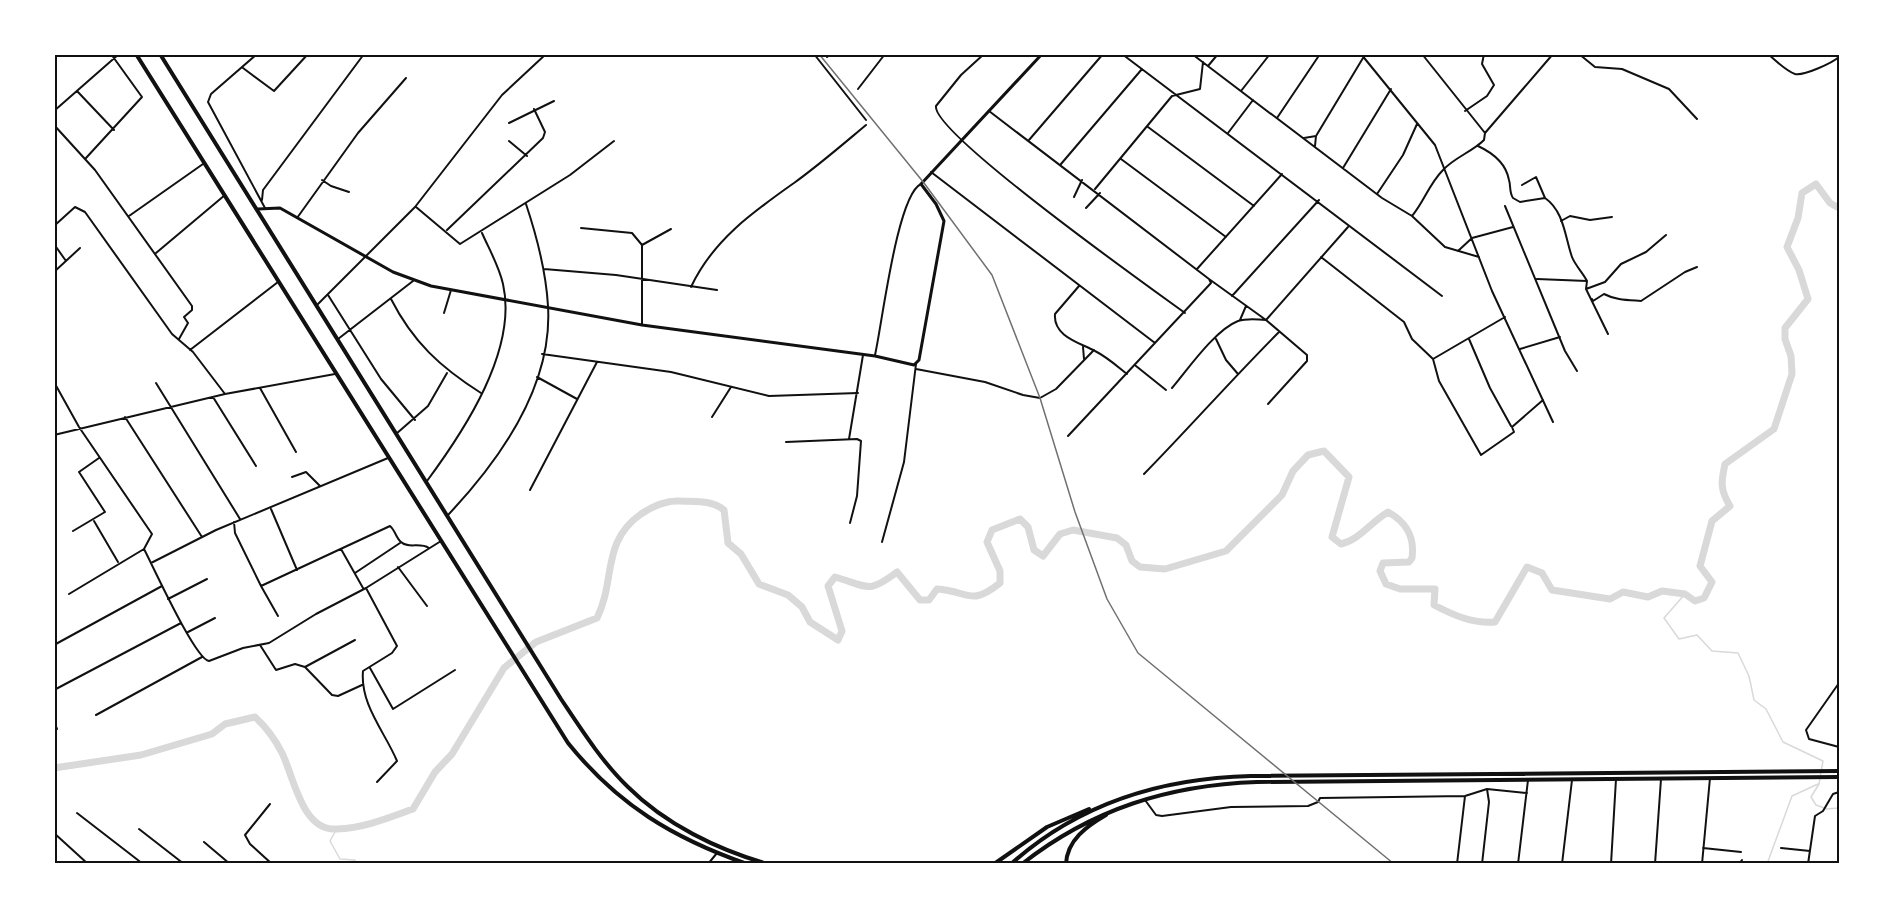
<svg xmlns="http://www.w3.org/2000/svg" width="1893" height="918" font-family="Arial,sans-serif">
<style>
.lines{fill:none;stroke-linecap:round;stroke-linejoin:round}
.stream{stroke:#d9d9d9;stroke-width:1.5}
.river{stroke:#d9d9d9;stroke-width:7}
.minor{stroke:#111;stroke-width:2}
.tertiary{stroke:#111;stroke-width:3}
.trunk{stroke:#111;stroke-width:4}
.rail{stroke:#707070;stroke-width:1.5}
.neatline{fill:none;stroke:#111;stroke-width:2}
</style>
<rect width="100%" height="100%" fill="#fff"/>
<g class="lines">
<path class="stream" d="M1685,594L1664,618L1679,639L1697,635L1712,651L1738,653L1749,676L1754,700L1766,709L1783,742L1823,761L1819,784L1811,797L1816,805L1827,809L1839,808
M336,830L330,841L340,859L355,860V864
M1767,864L1792,796L1818,784"/>
<path class="river" d="M54,768L141,755L212,734L225,724L255,717C266,727 275,739 282,753C294,777 302,832 337,829C364,828 388,818 413,809L435,772L452,754L504,668L536,642L597,618C616,580 601,542 641,514C653,506 666,500 680,501C696,502 712,500 724,510L728,543L741,554L759,584L788,595L802,607L810,622L838,640L842,631L828,586L835,577C869,587 868,594 897,572L920,600H929L937,589C969,591 970,607 1000,583V571L987,542L992,530L1020,519L1028,527L1034,550L1043,556L1060,534L1073,530L1117,538L1126,545L1132,561L1140,567L1165,569L1226,551L1282,495L1293,471L1308,455L1324,451L1349,477L1332,537L1341,544C1359,540 1371,522 1388,512C1406,522 1415,536 1412,558L1409,562L1383,563L1380,571L1386,584L1400,589H1435L1434,605C1453,615 1473,624 1495,622L1527,567L1542,573L1552,590L1610,599L1623,592L1648,597L1662,591L1685,594L1695,601L1704,598L1712,582L1700,566L1712,521L1730,506C1720,490 1721,482 1725,464L1774,429L1792,374L1791,356L1785,339V328L1808,299L1799,270L1787,247L1798,218L1802,193L1816,184L1830,203L1839,208"/>
<path class="minor" d="M257,54L211,94L208,102L265,208
M814,54L866,120
M984,54L961,75L936,106C932,133 1152,289 1185,313
M1122,54L1442,296
M1192,54L1382,198L1412,216C1424,202 1429,184 1443,170C1455,157 1472,152 1484,140L1485,133L1422,54
M1361,54L1435,145L1492,291L1553,422
M1579,54L1595,67L1622,69L1669,89L1697,119
M1768,54C1775,60 1786,71 1795,74C1804,76 1832,63 1839,57
M827,57L830,54
M1208,66L1218,54
M243,68L274,91L308,54
M858,89L885,54
M77,91L114,130
M1241,91L1270,54
M54,111L119,54
M989,111L1209,279L1211,283L1068,436
M1465,111L1487,96L1494,85L1482,64L1484,54
M1277,118L1320,54
M509,123L554,101
M54,125L95,170L192,306V310L184,317L188,323L179,339
M1148,127L1254,206
M1228,133L1253,100
M1485,133L1553,54
M1304,138L1316,136
M1029,140L1103,54
M509,141L527,156
M1315,146L1316,136L1363,58
M1478,146C1493,153 1506,163 1509,180C1511,186 1509,192 1513,198L1520,202L1545,198C1564,211 1565,237 1572,257C1575,265 1583,273 1587,281L1586,289L1608,334
M86,158L142,97L111,54
M1121,159L1226,237
M1061,164L1142,69
M1343,168L1391,89
M931,172L1155,343
M322,180L331,186L349,192
M1522,185L1536,177L1545,198
M1095,189L1172,96L1200,89L1203,62
M1377,194L1403,155L1417,124
M1074,197L1082,180
M262,200L263,190L364,54
M1505,206L1565,351L1577,371
M416,207L460,244L570,175L614,141
M1086,208L1100,193
M129,216L203,164
M1412,216L1445,247L1479,257
M297,218L358,133L406,78
M1561,221L1570,216L1590,220L1612,217
M54,226L75,207L85,212L172,334L193,352L225,394
M581,228L632,233L642,245V325
M447,230L543,138L545,132L534,109
M54,244L66,261
M642,245L671,229
M1458,251L1472,238L1513,227
M156,253L225,195
M1321,257L1404,322L1412,339L1433,359L1439,381L1481,455L1514,432L1512,427L1543,400
M544,269L616,275L717,290
M1197,269L1282,174
M54,272L80,248
M1209,279L1266,320L1307,355V361L1268,404
M1537,279L1587,281
M1079,286L1055,314C1053,337 1081,343 1095,351C1107,357 1117,366 1127,374
M691,287C713,240 753,212 794,183C819,165 842,145 866,125
M1586,289L1605,282L1621,264L1646,252L1666,235
M328,295L381,379L415,420
M1232,296L1319,200
M391,299C413,342 440,367 481,393
M1592,299L1593,301L1604,294C1615,300 1628,300 1641,301L1685,272L1697,267
M317,305L415,207L502,95L546,54
M444,313L451,290
M1240,320L1246,306
M338,339L413,281
M1216,339L1226,360L1238,374
M1469,339L1490,388L1511,426
M1083,347L1084,359
M1520,349L1560,337
M190,350L278,282
M542,354L671,372L769,396L858,393
M875,355C882,325 897,195 921,184
M1433,359L1505,317
M1136,366L1166,390
M916,369L985,382L1023,395L1040,398L1056,389L1094,350
M537,377L577,399
M54,382L79,427L152,534L144,549L69,594
M156,383L240,519
M260,388L296,452
M1172,388C1188,369 1215,330 1238,321C1247,318 1257,319 1266,320L1348,227
M213,397L256,466
M125,417L202,537
M712,417L731,387
M396,434L428,406L447,373
M54,435L225,394L335,374
M849,439L863,355
M786,442L857,439L861,441L857,496L850,523
M1144,474C1190,427 1233,378 1279,332
M292,477L306,472L320,486
M427,481C464,431 518,350 503,284C499,266 489,249 482,233
M530,490L597,362
M271,509L297,570
M448,515C499,461 553,386 548,306C546,271 537,237 526,204
M94,521L118,562
M234,522L235,533L261,586L390,526C395,530 396,538 401,542C408,549 420,542 429,548
M73,531L105,512L79,472L99,458
M882,542L904,462L916,364
M144,549C153,566 195,659 209,661L243,648L269,643L316,614L366,588L441,541
M341,549L363,588
M151,563L216,530L388,458
M398,567L427,606
M355,573L400,543
M261,586L278,616
M366,588L397,646L392,653L363,671C360,705 385,732 397,761L377,782
M168,599L207,579
M188,632L215,618
M54,645L162,586
M260,645L276,670L295,664L305,667L332,695L338,696L362,685
M305,667L355,640
M370,668L393,709L455,670
M1839,683L1806,730L1809,739L1839,747
M54,690L181,623
M96,715L202,657
M54,722L57,729
M1145,800L1156,815L1162,816L1231,807L1308,806L1318,802L1320,798L1465,796L1487,789L1527,793
M270,804L245,835L250,844L272,864
M77,813L143,864
M139,829L184,864
M54,833L88,864
M204,842L230,864
M1703,848L1741,852
M1781,848L1810,851
M708,864L717,853
M1457,864L1465,796
M1482,864L1489,802L1487,789
M1518,864L1528,780
M1562,864L1572,780
M1611,864L1616,779
M1655,864L1661,779
M1702,864L1710,778
M1739,864L1742,860
M1808,864L1815,816L1823,811L1833,794L1839,792"/>
<path class="tertiary" d="M258,209L280,208L393,272L431,286L642,325L875,356L914,365L919,360L944,221L936,204L921,184L1042,54"/>
<path class="trunk" d="M136,54L568,743C618,805 673,838 747,864
M160,54L561,699C581,729 602,762 628,787C665,824 718,850 768,864
M994,864L1047,827L1089,809
M1011,864C1078,804 1162,778 1251,776L1839,771
M1022,864C1092,809 1169,785 1257,782L1839,777
M1066,864C1067,840 1087,826 1106,815"/>
<path class="rail" d="M819,54L924,183L992,275L1040,398L1075,512L1107,599L1138,653L1394,864"/>
</g>
<rect width="1893" height="918" fill="none" stroke="#ffffff" stroke-width="111"/>
<rect x="56" y="56" width="1782" height="806" class="neatline"/>
</svg>
